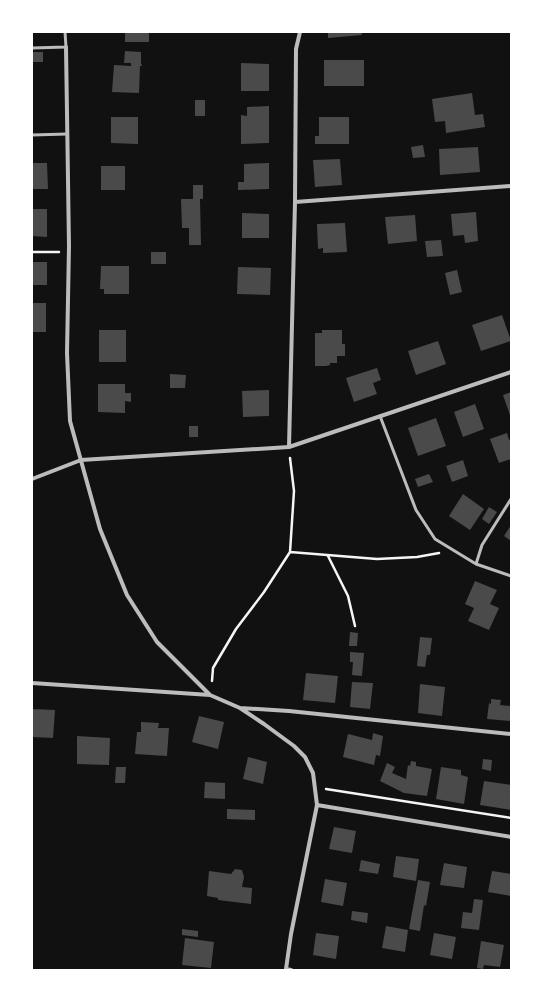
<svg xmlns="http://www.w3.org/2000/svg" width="543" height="1002" font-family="Spectral,serif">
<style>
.building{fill:#4a4a4a}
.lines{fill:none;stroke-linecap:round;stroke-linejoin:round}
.path{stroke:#f5f5f5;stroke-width:2.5}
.service{stroke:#bcbcbc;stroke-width:3}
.minor{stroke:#bcbcbc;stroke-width:4}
</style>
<rect width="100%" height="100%" fill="#111"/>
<path class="building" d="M125,32H149V42H125Z
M328,32H361L362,35L328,38Z
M125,51L141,52V64L142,65V66H140L139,93L112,92L114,65L131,66V63H124Z
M32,52H43V62H32Z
M324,60H364V86H324Z
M241,63L269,64V91H241Z
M472,93L475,115L483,114L485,127L446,133L445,121L435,122L432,99Z
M195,100H205V116H195Z
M269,106V143L241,144V115L247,116V107Z
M111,117H138V144L111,143Z
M319,117H349V144H315V136H319Z
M423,145L425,157L413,158L411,147Z
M478,147L480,172L440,175L439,149Z
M340,159L342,185L315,187L313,160Z
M32,163H47L48,189H32Z
M269,163V189L238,190V182H244V164Z
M101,166H125V190H101Z
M193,185H203V199H200L201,245H189V228H182L181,199H193Z
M32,209H47V237L32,236Z
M476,212L478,241L465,243L464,235L453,236L451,214Z
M242,213L269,214V238H242Z
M415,215L417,241L388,244L385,217Z
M345,223L347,252L323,253V248L318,249L317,224Z
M441,240L443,256L427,257L425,241Z
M151,252H166V264H151Z
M32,262H47V285H32Z
M101,266H129V294H104V289H100Z
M238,267L271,268L270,295L237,294Z
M457,270L462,292L450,295L445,273Z
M32,303H46V332H32Z
M502,315L511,341L481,351L472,325Z
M99,330H126V362H99Z
M322,330H342V344H345V356H337V363H330V365L326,366H315V333H322Z
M438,341L446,364L416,375L408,351Z
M377,368L381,380L373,383L377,394L354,402L346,378Z
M170,374L186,375L185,388H170Z
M98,384H125V393H131V402L125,401V413L98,412Z
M269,390V416L243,417L242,391Z
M511,392V418L503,395Z
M475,404L484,429L463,437L454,412Z
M436,418L446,446L418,456L408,428Z
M189,426H198V437H189Z
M507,433L509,440L511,439V459L499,463L490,439Z
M463,460L468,476L452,482L446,466Z
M429,474L433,482L418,487L415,479Z
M463,494L484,509L470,530L449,516Z
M489,507L497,512L489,524L482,519Z
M511,525V541L504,536Z
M475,581L497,590L490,604L499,608L489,630L468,621L474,608L465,604Z
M350,632L358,633L357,646H349Z
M420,637L432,638L430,655H427L425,667L417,666Z
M350,652L364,653L362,676L352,675L353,662H350Z
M306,673L338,676L335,703L303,700Z
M352,682L373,683L370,709L350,707Z
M420,684L445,687L442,716L418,713Z
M491,699L501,700L500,705L511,706V721L487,719L489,703L491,704Z
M32,709L55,710L53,738L32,737Z
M199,716L224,722L218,749L192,742Z
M141,722L159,723L158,728H169L167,756L135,754L137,732H141Z
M373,733L383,736L380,756L376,755L374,765L343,757L348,734L372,740Z
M77,736L110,738L109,765L77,764Z
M248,757L267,762L263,784L243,779Z
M483,759L492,760L491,771L482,769Z
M411,761L416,762V766L432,769L427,796L404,793L380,781L387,763L395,767L392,773L406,779L408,765L410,766Z
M116,767H126L125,783H115Z
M441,767L461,770V775L468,777L464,804L436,799Z
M484,781L511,785V810L480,805Z
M205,782L225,783V799L204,798Z
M227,809L255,810V820L227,819Z
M334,827L356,831L352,853L329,849Z
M396,856L419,859L416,881L393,877Z
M361,860L380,864L378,874L359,871Z
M444,863L467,867L464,888L440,885Z
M235,869L242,870L244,877L242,887L252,888L251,904L218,900V898L207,896L209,871L231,874Z
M492,871L511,874V896L488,892Z
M325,879L347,883L343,906L321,902Z
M418,880L430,882L426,906L424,905L420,931L409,929Z
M474,899L483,900L479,930L461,928L463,912L472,913Z
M352,911L368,913L367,923L351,920Z
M386,926L408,930L405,952L382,948Z
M182,929L198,931V937L182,935Z
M316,933L339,936L336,959L313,955Z
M434,933L456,937L452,959L430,955Z
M185,938L214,942L211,968L182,965Z
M481,941L504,945L500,967L484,965L483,969L477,968Z"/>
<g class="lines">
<path class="path" d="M32,252H59
M290,552L294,491L290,458
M328,556L348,596L355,626
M212,681L213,668L236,629L264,592L290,552L377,559L417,557L439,553
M326,789L511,818"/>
<path class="service" d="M32,48L66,47L65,32
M32,135L67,134
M380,416L416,510L435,539L476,564L511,576
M476,564L482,545L511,499"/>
<path class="minor" d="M66,47L69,246L67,353L70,421L100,529L127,595L157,642L210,695
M295,202L511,186
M289,447L295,202L296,49L300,32
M32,479L81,460L289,447L511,372
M32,683L210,695L240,708L264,724L294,746L305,757L313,773L317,805L511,837
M240,708L289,711L511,734
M291,970L286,969L291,934L317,805"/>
</g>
<rect width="543" height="1002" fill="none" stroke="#ffffff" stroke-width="66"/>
</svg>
